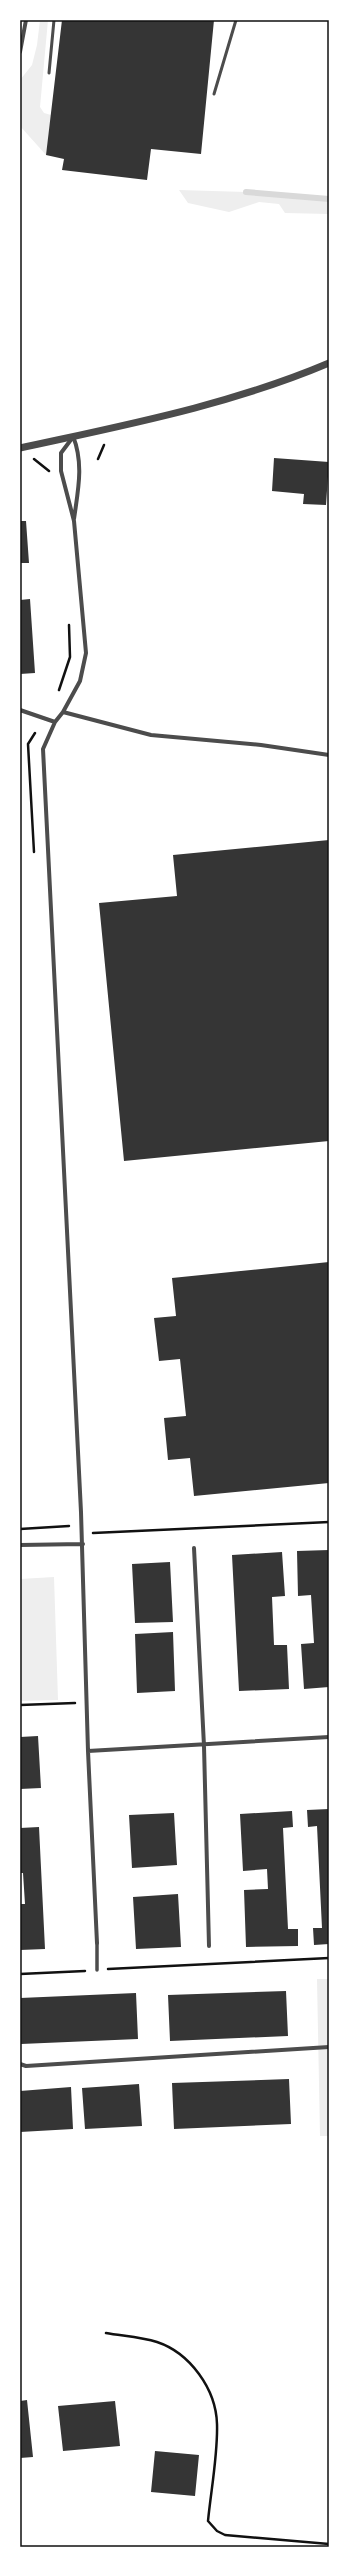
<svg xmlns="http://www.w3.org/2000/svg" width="349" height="2567" font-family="Inter,sans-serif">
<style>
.green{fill:#eee}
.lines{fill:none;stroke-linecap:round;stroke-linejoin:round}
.stream{stroke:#d9d9d9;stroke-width:6}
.building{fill:#353535}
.path{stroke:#111;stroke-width:2.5}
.service{stroke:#4c4c4c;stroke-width:3}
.pedestrian{stroke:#4c4c4c;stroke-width:3.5}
.minor{stroke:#4c4c4c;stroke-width:4}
.tertiary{stroke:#4c4c4c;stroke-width:7}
.neatline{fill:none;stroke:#111;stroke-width:1.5}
</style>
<rect width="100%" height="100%" fill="#fff"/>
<path class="green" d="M40,20H48L40,107L44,113L51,115L46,155L20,126V80L32,65L37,45Z
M179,190L246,192L329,199V214L285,213L279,204L259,202L229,212L188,203Z
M54,1577L58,1700L20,1701V1579Z
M317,1979H329V2136H320Z"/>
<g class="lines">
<path class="stream" d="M246,192L329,199"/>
</g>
<path class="building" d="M62,20H214L201,154L151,149L147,180L62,170L64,159L46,155Z
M274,458L329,462L326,505L303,504L304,494L272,491Z
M20,521H26L29,563H20Z
M30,599L35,673L20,674V600Z
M329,840V1141L124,1161L99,903L177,896L173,855Z
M329,1262V1483L194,1496L190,1458L168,1460L164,1418L186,1416L180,1359L159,1361L154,1318L176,1316L172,1278Z
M329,1550V1687L304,1689L301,1644L314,1643L311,1595L298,1596L297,1551Z
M282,1552L285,1596L272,1597L274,1645H287L289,1689L239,1691L232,1555Z
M170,1562L173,1622L135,1623L132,1564Z
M173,1632L175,1691L137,1693L135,1634Z
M38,1736L41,1788L20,1789V1737Z
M329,1809V1944L314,1945L313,1928H322L317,1826L308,1827L307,1810Z
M292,1811L293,1827L283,1828L288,1929H298V1946L246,1947L244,1890L268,1889L267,1869L243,1871L240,1814Z
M174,1813L177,1865L132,1868L129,1815Z
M39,1827L45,1949L20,1950V1904H25L23,1873H20V1828Z
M178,1894L181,1947L136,1949L133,1897Z
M286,1991L288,2036L170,2041L168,1995Z
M136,1993L138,2039L21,2044L20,1998Z
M289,2079L291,2124L174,2129L172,2083Z
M139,2084L142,2126L85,2129L82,2088Z
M71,2087L73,2129L20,2132V2091Z
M27,2400L33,2457L20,2458V2401Z
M115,2401L120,2446L63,2451L58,2406Z
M155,2451L199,2455L195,2496L151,2492Z"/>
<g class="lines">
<path class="path" d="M34,459L49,471
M98,459L104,445
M59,690L70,657L69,625
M34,852L28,744L35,733
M20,1529L69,1526
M93,1533L329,1522
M20,1705L75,1703
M108,1969L329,1958
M20,1974L85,1971
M106,2333C123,2336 141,2337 157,2342C190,2353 216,2389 217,2424C218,2454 211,2490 208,2521L217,2531L225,2535L329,2544"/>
<path class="service" d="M49,73L54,20
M214,94L236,20"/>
<path class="pedestrian" d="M97,1943V1970"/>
<path class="minor" d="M20,52L26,20
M73,436C84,464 78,490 74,519
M73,437L61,453V471L74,521L86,653L80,681L63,712L55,722L43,749L81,1512L88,1751L97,1943
M20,710L55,722
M63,712L151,735L261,745L329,755
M20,1545L83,1544
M194,1548L204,1746L209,1946
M88,1751L329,1737
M20,2064L26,2066L329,2047"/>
<path class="tertiary" d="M20,448C125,425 230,405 329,363"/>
</g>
<rect width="349" height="2567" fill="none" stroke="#ffffff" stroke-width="42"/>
<rect x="21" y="21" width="307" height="2525" class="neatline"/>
</svg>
